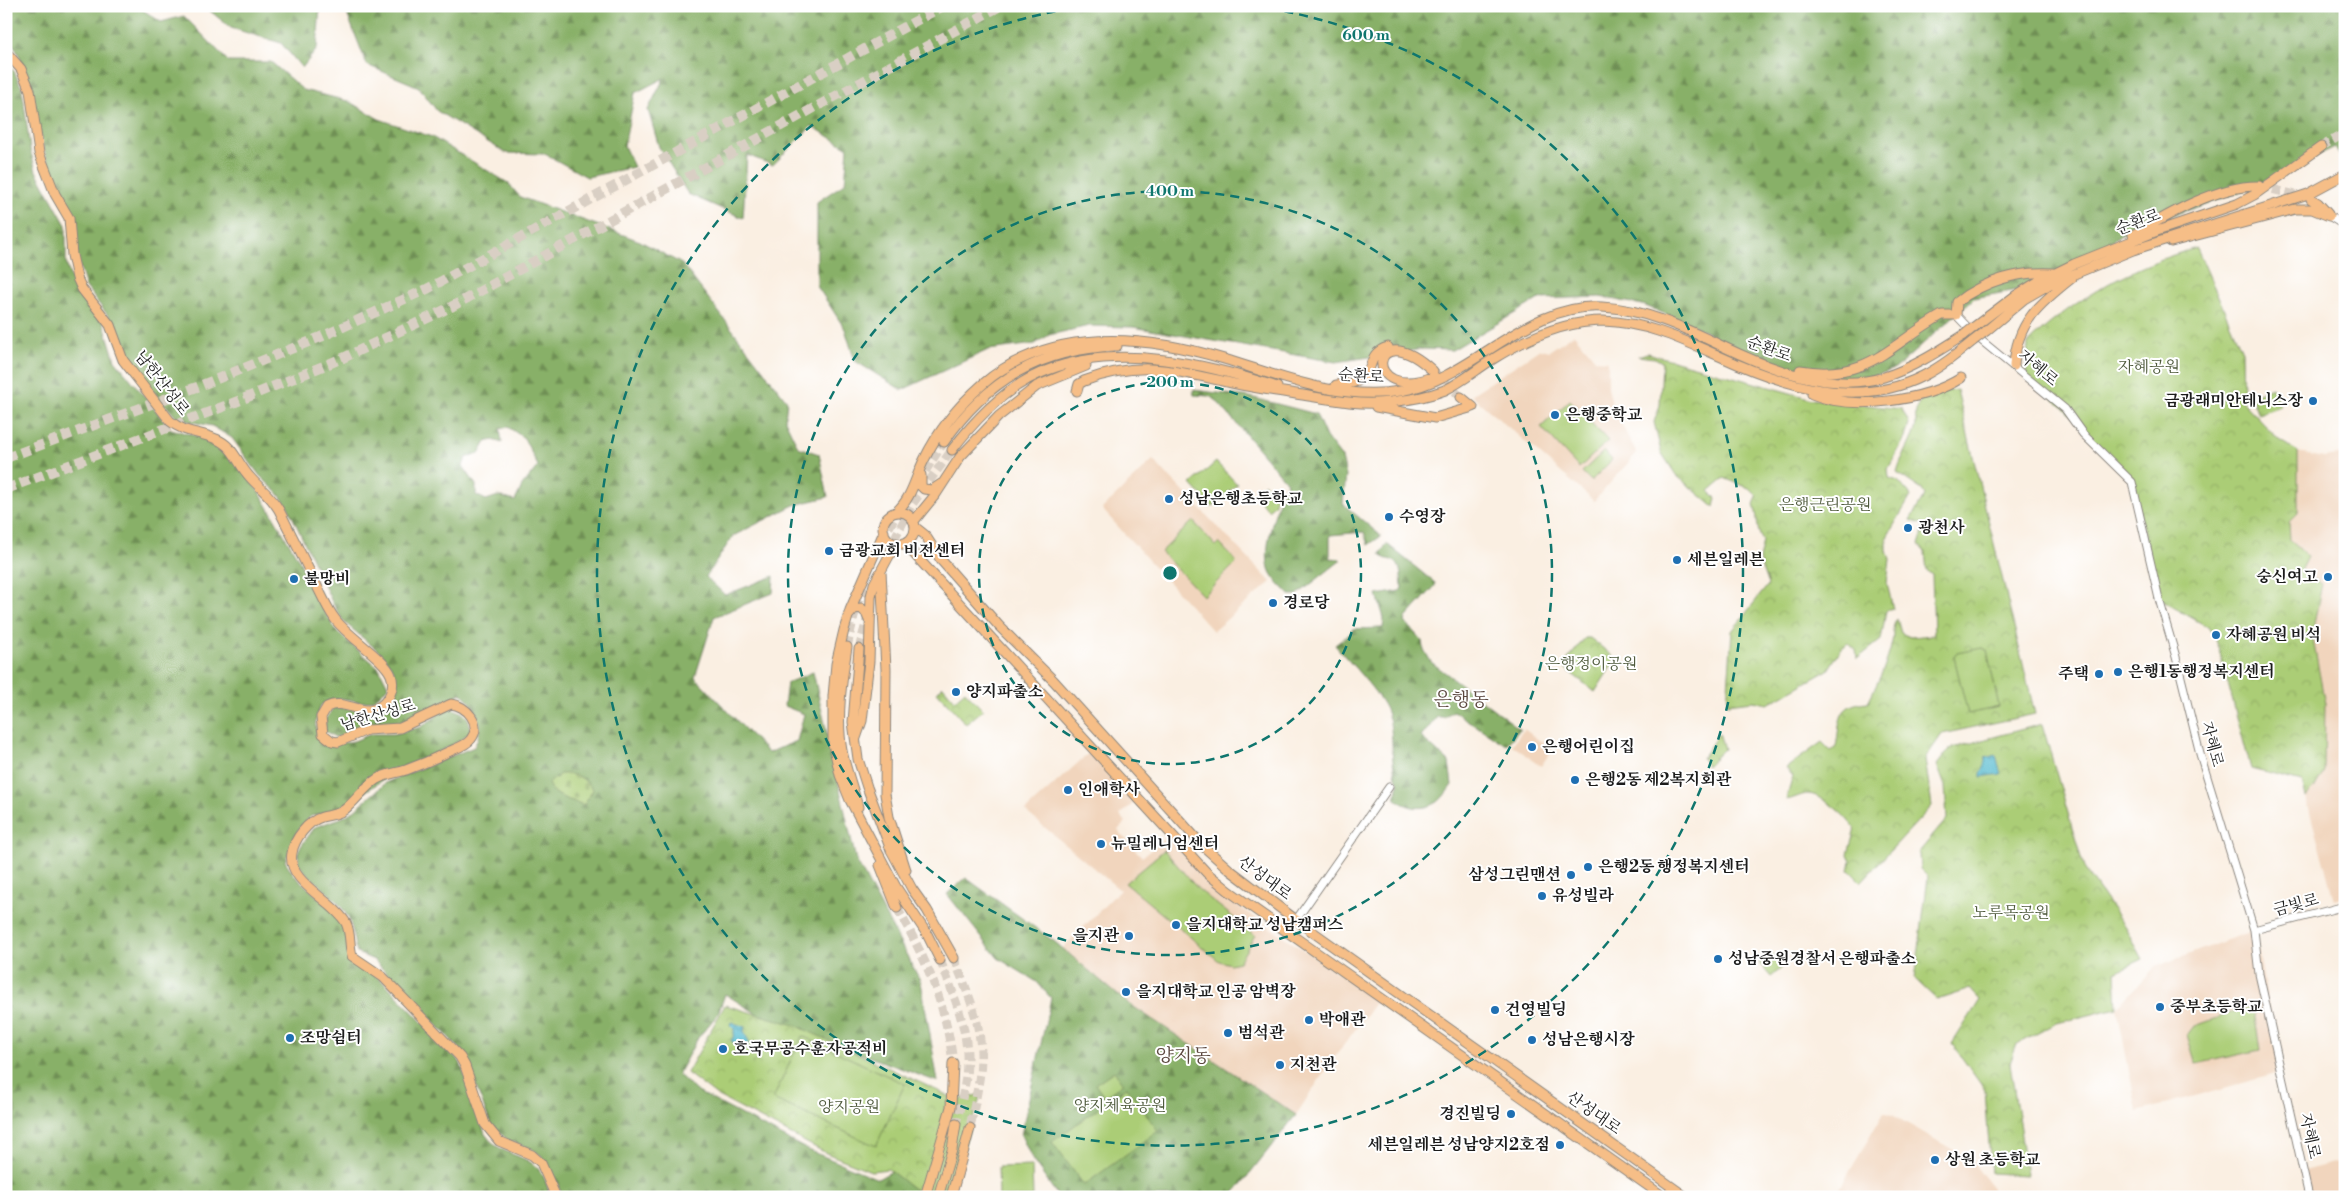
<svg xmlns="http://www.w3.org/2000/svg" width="2351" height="1203" font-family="'Libre Bodoni','Noto Serif KR',serif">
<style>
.built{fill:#f1d5bd}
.grass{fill:url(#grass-tufts);stroke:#647449}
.forest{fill:url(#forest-firs);stroke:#526642;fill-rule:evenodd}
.cemetery{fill:url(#cemetery-stones);stroke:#647449}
.park{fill:url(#park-crowns);stroke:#647449}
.pitch{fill:#abcd76;stroke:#647449}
.water{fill:url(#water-ripples);stroke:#366a75}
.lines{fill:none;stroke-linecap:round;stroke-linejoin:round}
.major-tunnel{stroke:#d9cfc4;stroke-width:9;stroke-dasharray:9 4.5;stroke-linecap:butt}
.highway-tunnel{stroke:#d9cfc4;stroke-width:10;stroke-dasharray:10 5;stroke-linecap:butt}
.minor-casing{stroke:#8b867f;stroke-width:9}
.major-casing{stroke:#8b867f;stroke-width:11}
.minor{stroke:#fff;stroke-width:7}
.major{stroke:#f6be87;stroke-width:9}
.major-bridge-casing{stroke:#8b867f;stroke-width:11;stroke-linecap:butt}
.major-bridge{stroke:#f6be87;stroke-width:9}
.ring{fill:none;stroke:#0f766e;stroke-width:2.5;stroke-dasharray:9 6}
.poi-dot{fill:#1f6fb2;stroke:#fff;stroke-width:2}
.labels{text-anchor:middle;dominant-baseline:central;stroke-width:4;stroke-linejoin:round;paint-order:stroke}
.street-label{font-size:16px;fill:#1c1c1c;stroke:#fff}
.park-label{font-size:16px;fill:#4e5a3c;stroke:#fff}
.poi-label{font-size:16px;font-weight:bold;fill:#1c1c1c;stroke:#fff;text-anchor:start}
.quarter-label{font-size:19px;fill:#5c4840;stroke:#fff}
.centre{fill:#0f766e;stroke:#fff;stroke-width:2.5}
.ring-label{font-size:15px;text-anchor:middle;font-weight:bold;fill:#0f766e;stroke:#fff;stroke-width:4;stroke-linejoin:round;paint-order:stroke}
</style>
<defs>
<pattern id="grass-tufts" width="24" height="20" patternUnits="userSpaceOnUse" patternTransform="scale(1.25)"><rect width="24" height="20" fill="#abcd76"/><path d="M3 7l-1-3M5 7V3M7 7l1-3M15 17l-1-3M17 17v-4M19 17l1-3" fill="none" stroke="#93af66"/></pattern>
<pattern id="forest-firs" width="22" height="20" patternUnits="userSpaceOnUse" patternTransform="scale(1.25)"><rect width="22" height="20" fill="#88b067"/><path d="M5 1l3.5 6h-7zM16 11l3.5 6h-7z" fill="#6e8e54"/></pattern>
<pattern id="cemetery-stones" width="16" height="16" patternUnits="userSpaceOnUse" patternTransform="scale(1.25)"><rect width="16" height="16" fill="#abcd76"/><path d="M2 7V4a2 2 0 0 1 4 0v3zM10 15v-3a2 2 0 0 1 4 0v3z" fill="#93af66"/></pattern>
<pattern id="park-crowns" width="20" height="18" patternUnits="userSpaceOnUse" patternTransform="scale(1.25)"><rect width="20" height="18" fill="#abcd76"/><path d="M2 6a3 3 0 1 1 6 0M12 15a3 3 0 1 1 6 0" fill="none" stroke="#93af66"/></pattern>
<pattern id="water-ripples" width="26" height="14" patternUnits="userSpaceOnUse" patternTransform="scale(1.25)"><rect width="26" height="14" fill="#50b8ce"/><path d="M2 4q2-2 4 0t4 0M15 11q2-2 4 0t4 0" fill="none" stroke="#4295a6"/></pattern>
</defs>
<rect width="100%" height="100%" fill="#fff"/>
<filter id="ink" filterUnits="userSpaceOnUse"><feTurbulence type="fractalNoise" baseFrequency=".02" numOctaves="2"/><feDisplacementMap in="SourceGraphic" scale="10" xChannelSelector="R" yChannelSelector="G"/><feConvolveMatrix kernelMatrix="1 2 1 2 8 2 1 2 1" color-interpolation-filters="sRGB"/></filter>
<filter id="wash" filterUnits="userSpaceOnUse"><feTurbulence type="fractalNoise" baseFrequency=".0096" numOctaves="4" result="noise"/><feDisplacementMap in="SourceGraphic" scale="20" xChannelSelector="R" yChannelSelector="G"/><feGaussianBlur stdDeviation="1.12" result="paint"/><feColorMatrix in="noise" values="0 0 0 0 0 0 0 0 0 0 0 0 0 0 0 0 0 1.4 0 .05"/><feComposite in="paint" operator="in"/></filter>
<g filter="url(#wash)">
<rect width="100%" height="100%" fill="#faefe2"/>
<path class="built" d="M1574,334L1596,360L1608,361V387L1613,409L1637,453L1594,501L1471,395L1540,349L1549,351Z
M2298,452L2323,457L2345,454V897L2334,900L2306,798L2315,787L2325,704L2312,634L2322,584L2301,571L2308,557L2290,540L2289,522L2298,512Z
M1153,460L1271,582L1213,631L1102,509Z
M1524,729L1552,750L1541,766L1512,745Z
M1091,751L1136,801L1120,815L1126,822L1118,830L1142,857L1167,837L1230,901L1378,999L1331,1062L1296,1115L1125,1001L1062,949L1120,890L1025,811Z
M2254,930L2282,1072L2137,1112L2117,1008L2155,967Z
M1884,1112L1896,1117L1971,1160L1992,1188V1197H1835Z
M2345,1160V1197H2309L2303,1171Z"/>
<path class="grass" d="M1719,733L1724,749L1707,766L1702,758Z
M6,1073L16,1112L6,1144Z"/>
<path class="forest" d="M6,6H137L161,22L184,16L229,62H271L303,90L348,101L379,119L432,137L508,183L520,197L640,241L682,264L787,401L785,420L798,447L819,454L828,497L794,505L733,536L706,577L725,595L774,576L773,593L714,617L695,677L768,753L797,741L804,714L784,706L787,683L813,672L856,860L921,982L938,1082L764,1018L725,994L718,1014L697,1039L678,1074L696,1091L806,1149L878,1179L892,1171L923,1197H563L543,1157L532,1149L508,1140L491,1126L466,1059L460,1049L374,960L357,953C353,943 354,932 350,922C343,901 312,881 298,864L299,849L315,827L341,818L352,812L387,782L474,747C485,727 478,707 461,693L401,724L364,726L343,736L335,737L325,731V720L334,707L377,712L386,708L393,702L397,694L394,670L383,655L344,622L333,604L288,507L278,493L260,476L232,438L212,426L178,419L127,363L113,322L86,287L77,258L76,221L56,187L42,143L20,57L6,31ZM508,427L524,438L538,466L522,486L515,501L498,496L486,500L476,495V485L463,466L466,458L479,454L486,442L493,440L502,443L500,429Z
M204,6H320L317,49L302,68L281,43L231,28Z
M344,6H2345V162L2335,147L2248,189L2121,234L2054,283L1974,298L1895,369L1858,381H1817L1721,340L1691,324L1643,305L1600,297L1539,299L1452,350L1423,349L1336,362L1133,327L1089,326L1049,335L1035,344L988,350L902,390L855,361L845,329L817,286V202L845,183L848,148L812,126L773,165L747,155L743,218L688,194L659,147L648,110L664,78L635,93L624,146L634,167L587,177L545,154L506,153L437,111L419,87L367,65Z
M6,65L14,71L22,88L30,149L36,171L66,225V262L69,273L76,288L103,321L115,360L171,429L205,438L225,447L261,495L299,560L312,590L336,631L379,668L388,686C361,720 352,686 321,705C313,721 312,737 331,745L354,741L371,734H394L421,727L448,708C462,710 472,717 470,732L461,740L431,756L407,765L336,810L311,816L298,830L285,861L295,876L341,918L353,962L370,971L387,985L460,1062L485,1134C508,1166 541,1146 550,1197H6V1144L16,1112L6,1073Z
M1193,390L1250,397L1316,414L1326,437L1342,458L1346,475L1343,504L1380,535V537L1368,545L1364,532L1330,535V558L1340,559V561L1297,595H1290C1284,588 1273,579 1270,571C1261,551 1277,502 1287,483L1285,480L1216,400L1209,396L1194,395Z
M1387,544L1435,583V586L1406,618L1405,622L1422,641L1423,648L1431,662L1520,729L1506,745L1453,711L1444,717H1437L1421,737L1449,762L1452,785C1448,790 1442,800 1436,803C1422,811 1406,808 1395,798L1399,784C1388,763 1396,735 1387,712C1380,693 1349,662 1335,645L1351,633L1352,629L1383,628L1384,618L1377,595L1400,591L1402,588C1401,580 1402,565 1394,561C1387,558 1385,560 1380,554Z
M966,878L1055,942L1125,1001L1296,1115L1231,1197L1058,1196L1033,1161L1021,1135L1051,998L1037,982L998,958L947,894Z"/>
<path class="cemetery" d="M560,774C576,773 584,777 593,790L584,805C571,800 555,798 548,784Z"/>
<path class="park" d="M2197,248L2242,351L2243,402L2279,440L2298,452V513L2289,522L2290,540L2308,557L2301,571L2322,584L2312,634L2325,704L2324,771L2315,787L2306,798L2302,782L2251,769L2216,639L2208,627L2159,599L2132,482L2065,409L2026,376L2028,343C2075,298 2135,264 2197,248Z
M1647,353L1812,399L1902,409L1909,423L1905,438L1888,469L1889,478L1898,481L1911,496L1887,537V551L1890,559L1887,583L1893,609L1886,611L1881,640L1857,659L1856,650L1848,643L1841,649L1828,670L1768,704L1753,701L1727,704L1732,631L1768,585L1759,560L1763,541C1755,529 1759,518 1754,505L1757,496L1749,488L1724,478L1709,491L1716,498L1714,507L1676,475L1661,452L1654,422L1660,405L1662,362L1655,358L1638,356Z
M2272,387L2280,406L2258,414L2251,396Z
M1957,390L2035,714L1942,734L1925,759L1932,806L1861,882L1849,870L1851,861L1848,854L1855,829C1847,817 1822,793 1806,794C1800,795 1793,799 1786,800L1793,776L1786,768L1822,742L1831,751L1836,747C1841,720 1836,704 1868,702C1877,684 1888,662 1892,642C1894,634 1891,627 1897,619L1901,633L1910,637L1934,635L1932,575L1927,571L1925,552L1919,545L1925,525L1910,520L1925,495L1922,490L1897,473C1901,458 1910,445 1915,430C1917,424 1915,417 1916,411C1919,391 1942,392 1957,390Z
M1265,483L1275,494V504L1268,510L1257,497L1258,490Z
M1585,638H1590L1614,657V662L1595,692L1566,669L1565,663Z
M943,686L955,700L965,691L983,710L966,724L937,692Z
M2042,724L2084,868L2125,927L2143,959L2115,972L2117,1008L2057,1023L2017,1044L2010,1063L2027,1175L1991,1173L1985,1090L1952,1044L1980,1000L1970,989L1937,1000L1915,979L1928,877L1920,869L1919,852L1947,819L1945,786L1937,765L1949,749Z
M1772,953L1783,967L1771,977L1759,963Z
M725,1005L795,1025L958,1100L981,1094L948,1197H924L888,1169L871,1171L826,1153L717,1096L687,1073Z"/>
<path class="pitch" d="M1570,400L1608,441L1579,468L1541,427Z
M1604,451L1612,460L1591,481L1582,472Z
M1216,462L1237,484L1212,507L1191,484Z
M1193,521L1216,546L1219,543L1237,562L1203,596L1161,552Z
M1982,648L1987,650L1999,707L1968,714L1954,657L1957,653Z
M1164,850L1198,889L1255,935L1239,962L1230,964L1219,961L1125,883Z
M2253,1005L2260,1050L2196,1064L2187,1035L2194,1026Z
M802,1036L905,1084L876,1146L773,1099Z
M1114,1071L1123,1084L1104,1097L1095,1084Z
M1127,1087L1158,1131L1084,1185L1052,1142Z
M1032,1166L1033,1197H999L998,1167Z"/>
<path class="water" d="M1996,755L2001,774L1981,777V773L1985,766V758Z
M731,1022L745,1027L744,1031L749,1042L747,1046L742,1047L731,1041L734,1035V1029L730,1025Z"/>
</g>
<g filter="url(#ink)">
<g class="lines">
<path class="major-tunnel" d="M2321,147L2345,133
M2260,186L2303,197
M1435,373L1461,397
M918,482L944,442
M882,539L901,507
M888,551L913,503L952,450
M847,647L854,616L865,584
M859,649L869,613
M897,908C926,959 946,1003 953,1063
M954,958C964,984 977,1012 980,1040C984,1069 975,1100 970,1128
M940,960C952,990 968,1027 967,1060C967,1082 961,1103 956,1124"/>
<path class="highway-tunnel" d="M6,458L197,387L323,336L427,289L943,6
M6,489L233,403L343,358L451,307L1000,6"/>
<defs>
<path id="minor" d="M2329,216L2345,226
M1956,315L1977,337L2065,409L2083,434L2132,482L2159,599L2176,657L2200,754L2254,930L2259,974L2309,1197
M1296,920L1389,787
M2254,930L2345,906"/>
<path id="major" d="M6,52L21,69L30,90L39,153L55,194L69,218L72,255L77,278L82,289L110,325L123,360L170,421C184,433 200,432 216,439C234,446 237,463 249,476C260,489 269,493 279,510C291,534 303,558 315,582C321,594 327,608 335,619C348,637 385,659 391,675C395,685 391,696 384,703C366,721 345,697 327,707L321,717L323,734L332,741L338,742L367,730L400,728L451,704C466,705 483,724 471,739C467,745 455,749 448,752C434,759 420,765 406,770C397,773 386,774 377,779C364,787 356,801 344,810C337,815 329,815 322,817C308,821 294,839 292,853C286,882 333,900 346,923C351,933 349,945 352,956L383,977L460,1057L465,1066L485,1124L499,1141L532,1155L541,1163L556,1197
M2311,199L2318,203L2328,214
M2133,235C2167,215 2218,185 2259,186
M2171,242L2295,209H2312L2329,216
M1974,327L2015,296L2039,281L2074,264L2157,231L2237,204L2254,195L2321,147
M1986,331L2024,299L2050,284L2133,250L2308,194L2345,174
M2014,366C2016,323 2040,303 2072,278
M1800,370C1868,382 1890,344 1942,315H1956L1957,302C1984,281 2018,271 2053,273
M1433,371C1369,311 1360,406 1434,376
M1336,385C1385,383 1359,355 1388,347
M1077,391L1079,384L1084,381C1139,360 1172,370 1227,382C1250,388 1273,390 1296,394C1328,399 1358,406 1390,402C1409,400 1427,397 1445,390C1462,382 1477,369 1493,359C1525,339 1564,321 1603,321C1645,322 1681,339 1719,356C1782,385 1856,410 1923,376C1941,367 1957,354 1973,341
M1812,394C1852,411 1925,401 1961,378
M1461,397L1473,407
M1376,407L1435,418L1473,407
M944,442C987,380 1040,349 1117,346
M952,450C977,417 1009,384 1048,370C1119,343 1207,364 1277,387
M921,475V486L924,489L932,490L941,484
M896,512C912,498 915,478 924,460C938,431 959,405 983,384C1050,326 1145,335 1224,359C1280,376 1339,401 1400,391C1473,380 1523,303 1602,307C1644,309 1685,328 1722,346C1770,369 1830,393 1884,377C1913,368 1939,351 1964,335
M883 528a16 16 0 1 1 32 0a16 16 0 1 1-32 0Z
M914,521L936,494L960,457L999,416L1037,386L1086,366
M915,527L925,535L941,560L999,626L1054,681L1203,846L1230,870L1296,920L1686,1197
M884,532L850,610L844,630L836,664L833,696V744L840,775L850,800L896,887L927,934L940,960
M904,543L1207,873L1229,891L1664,1197
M881,571L886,669L885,794L889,817L906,870
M849,615L854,609L861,608L866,613L869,620
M847,647C842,680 836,717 842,751C846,770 853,788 858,807
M859,649L853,722L858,759L867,787L891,850L912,889L927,910L954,958
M856,738L862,721L869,661L871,596L874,584L896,543
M880,865L897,908
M925,1197L951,1107L953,1063
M938,1197L952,1150L956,1124
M951,1197L970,1128"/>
</defs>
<use href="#minor" class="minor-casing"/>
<use href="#major" class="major-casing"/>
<use href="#minor" class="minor"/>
<use href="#major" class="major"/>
<defs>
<path id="major-bridge" d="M1964,335L1974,327
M1973,341L1986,331"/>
</defs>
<use href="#major-bridge" class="major-bridge-casing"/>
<use href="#major-bridge" class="major-bridge"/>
</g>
</g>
<g class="ring">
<circle cx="1170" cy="573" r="191"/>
<circle cx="1170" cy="573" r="382"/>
<path d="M1255 6A573 573 0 1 1 1085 6"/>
</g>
<g class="poi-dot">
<circle cx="2313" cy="401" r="5"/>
<circle cx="1555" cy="415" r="5"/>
<circle cx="1169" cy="499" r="5"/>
<circle cx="1389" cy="517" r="5"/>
<circle cx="1908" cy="528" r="5"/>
<circle cx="829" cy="551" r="5"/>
<circle cx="1677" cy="560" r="5"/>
<circle cx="2328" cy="577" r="5"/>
<circle cx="294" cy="579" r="5"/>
<circle cx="1273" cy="603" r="5"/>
<circle cx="2216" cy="635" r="5"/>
<circle cx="2118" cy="672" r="5"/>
<circle cx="2099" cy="674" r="5"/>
<circle cx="956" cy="692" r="5"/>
<circle cx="1532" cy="747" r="5"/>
<circle cx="1575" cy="780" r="5"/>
<circle cx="1068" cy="790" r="5"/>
<circle cx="1101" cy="844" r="5"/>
<circle cx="1588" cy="867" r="5"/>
<circle cx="1571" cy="875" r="5"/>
<circle cx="1542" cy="896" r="5"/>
<circle cx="1176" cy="925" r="5"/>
<circle cx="1129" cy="936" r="5"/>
<circle cx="1718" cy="959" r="5"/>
<circle cx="1126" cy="992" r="5"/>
<circle cx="2160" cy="1007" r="5"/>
<circle cx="1495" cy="1010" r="5"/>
<circle cx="1309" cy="1020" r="5"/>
<circle cx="1228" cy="1033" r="5"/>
<circle cx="290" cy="1038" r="5"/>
<circle cx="1532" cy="1040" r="5"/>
<circle cx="723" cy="1049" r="5"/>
<circle cx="1280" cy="1065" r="5"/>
<circle cx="1511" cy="1114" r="5"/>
<circle cx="1560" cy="1145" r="5"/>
<circle cx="1935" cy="1160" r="5"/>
</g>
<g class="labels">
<g class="street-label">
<text transform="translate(2138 222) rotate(-20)">순환로</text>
<text transform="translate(1769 349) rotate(20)">순환로</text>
<text transform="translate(2038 368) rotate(40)">자혜로</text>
<text transform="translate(1361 376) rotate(4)">순환로</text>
<text transform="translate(162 383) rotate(52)">남한산성로</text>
<text transform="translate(378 715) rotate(-16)">남한산성로</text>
<text transform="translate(2212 744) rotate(75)">자혜로</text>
<text transform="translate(1265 878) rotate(37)">산성대로</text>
<text transform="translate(2296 905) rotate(-15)">금빛로</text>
<text transform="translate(1594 1113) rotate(35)">산성대로</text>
<text transform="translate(2310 1136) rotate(78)">자혜로</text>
</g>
<g class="park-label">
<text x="2149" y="367">자혜공원</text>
<text x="1825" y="505">은행근린공원</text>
<text x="1591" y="664">은행정이공원</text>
<text x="2011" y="913">노루목공원</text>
<text x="1120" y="1106">양지체육공원</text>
<text x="849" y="1107">양지공원</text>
</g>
<g class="poi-label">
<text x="2303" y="401" text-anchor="end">금광래미안테니스장</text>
<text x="1565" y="415">은행중학교</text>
<text x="1179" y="499">성남은행초등학교</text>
<text x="1399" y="517">수영장</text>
<text x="1918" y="528">광천사</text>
<text x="839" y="551">금광교회 비전센터</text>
<text x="1687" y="560">세븐일레븐</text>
<text x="2318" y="577" text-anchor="end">숭신여고</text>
<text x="304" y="579">불망비</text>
<text x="1283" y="603">경로당</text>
<text x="2226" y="635">자혜공원 비석</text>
<text x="2128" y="672">은행1동행정복지센터</text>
<text x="2089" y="674" text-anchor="end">주택</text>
<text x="966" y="692">양지파출소</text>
<text x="1542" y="747">은행어린이집</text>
<text x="1585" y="780">은행2동 제2복지회관</text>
<text x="1078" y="790">인애학사</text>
<text x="1111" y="844">뉴밀레니엄센터</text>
<text x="1598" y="867">은행2동 행정복지센터</text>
<text x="1561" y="875" text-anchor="end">삼성그린맨션</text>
<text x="1552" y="896">유성빌라</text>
<text x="1186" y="925">을지대학교 성남캠퍼스</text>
<text x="1119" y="936" text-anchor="end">을지관</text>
<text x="1728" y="959">성남중원경찰서 은행파출소</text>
<text x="1136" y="992">을지대학교 인공 암벽장</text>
<text x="2170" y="1007">중부초등학교</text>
<text x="1505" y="1010">건영빌딩</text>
<text x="1319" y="1020">박애관</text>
<text x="1238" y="1033">범석관</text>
<text x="300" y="1038">조망쉼터</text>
<text x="1542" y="1040">성남은행시장</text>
<text x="733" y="1049">호국무공수훈자공적비</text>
<text x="1290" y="1065">지천관</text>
<text x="1501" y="1114" text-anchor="end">경진빌딩</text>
<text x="1550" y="1145" text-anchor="end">세븐일레븐 성남양지2호점</text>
<text x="1945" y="1160">상원 초등학교</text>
</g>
<g class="quarter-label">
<text x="1461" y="700">은행동</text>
<text x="1183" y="1056">양지동</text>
</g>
</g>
<circle cx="1170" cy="573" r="8" class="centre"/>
<g class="ring-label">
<text x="1366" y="40">600 m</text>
<text x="1170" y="196">400 m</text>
<text x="1170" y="387">200 m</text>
</g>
<rect width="2351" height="1203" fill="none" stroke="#fff" stroke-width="25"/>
</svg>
